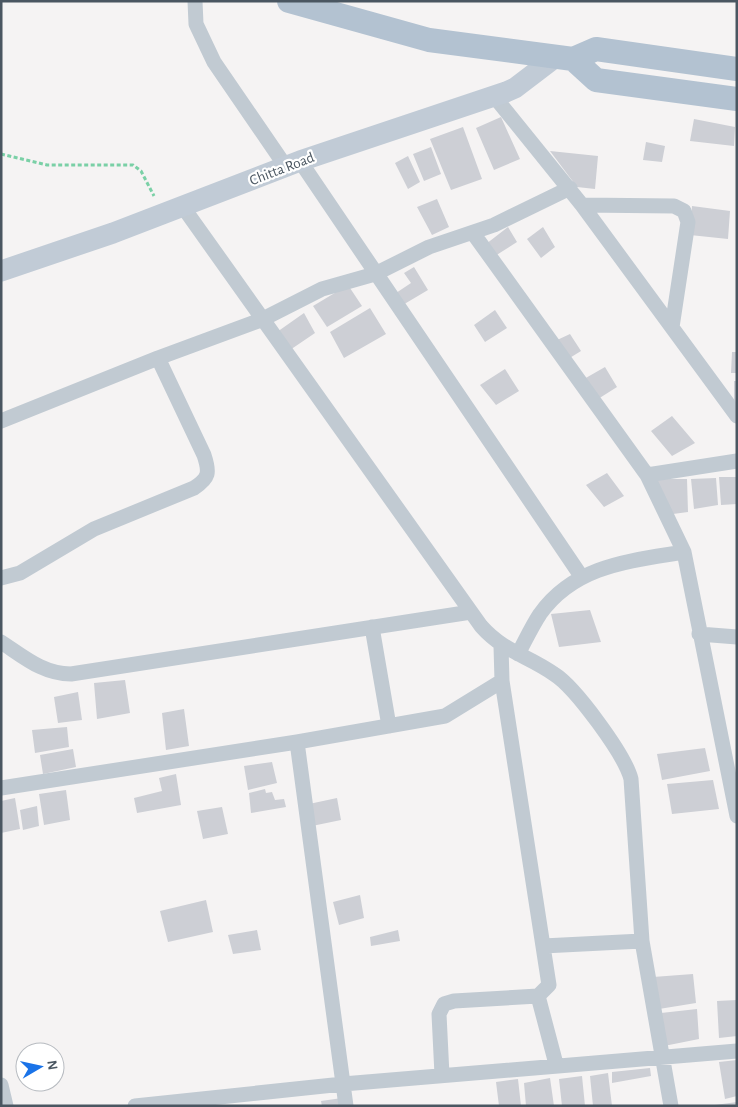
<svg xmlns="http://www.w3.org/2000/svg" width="738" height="1107" font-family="'Alegreya Sans',sans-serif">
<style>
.building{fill:#cdcfd5}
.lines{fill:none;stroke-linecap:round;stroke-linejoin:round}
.path{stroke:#7ad0a6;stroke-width:3;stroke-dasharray:4 2.5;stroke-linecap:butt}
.street{stroke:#c1cad2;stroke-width:15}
.secondary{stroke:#c1cbd6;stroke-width:21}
.primary{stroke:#b3c2d1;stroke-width:24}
.labels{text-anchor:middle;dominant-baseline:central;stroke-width:4.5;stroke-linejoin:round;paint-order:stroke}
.street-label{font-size:15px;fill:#4a5661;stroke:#fff}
</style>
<rect width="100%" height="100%" fill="#f5f3f3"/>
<path class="building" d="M501,117L520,159L494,170L476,128Z
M694,119L735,127L734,146L690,141Z
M463,127L482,179L451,190L430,139Z
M646,142L665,146L662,162L643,160Z
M431,147L441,174L424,181L413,154Z
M550,151L598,156L595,189L577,187Z
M408,156L420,182L408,189L395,163Z
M437,199L449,227L432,235L417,207Z
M692,206L730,211L728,239L690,235Z
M508,227L517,242L495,256L486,244Z
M543,227L555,247L541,258L527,239Z
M414,267L428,290L401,306L393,295L411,283L404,273Z
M348,285L362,306L327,327L313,306Z
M370,308L386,334L344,358L330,332Z
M495,310L507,328L485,342L474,325Z
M304,313L315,333L290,350L277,332Z
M570,334L581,351L568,359L555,341Z
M732,352H737V373H731Z
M605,367L617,387L598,399L584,379Z
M505,369L519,391L496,405L480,385Z
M734,381H737V405L734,404Z
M672,416L695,443L672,456L651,431Z
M607,473L624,496L604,507L586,485Z
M719,477H737V504L721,505Z
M716,478L718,505L694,509L691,479Z
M654,479H687L688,512L673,514Z
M590,610L601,642L559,647L551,614Z
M125,680L130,713L97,719L94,683Z
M78,692L82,720L58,723L54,697Z
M184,709L189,746L166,750L162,713Z
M67,727L69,747L35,753L32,730Z
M705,748L710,771L662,780L657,754Z
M73,749L76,767L43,774L40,755Z
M272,762L277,783L248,790L244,766Z
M176,774L181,805L137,813L134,798L162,791L159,778Z
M713,780L719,809L672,814L667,784Z
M265,789L266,793L272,792L275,800L284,799L286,807L251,813L249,793Z
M66,790L70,820L44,825L39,794Z
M15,798L20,829L1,833V801Z
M337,798L341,820L312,826L309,804Z
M37,806L39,826L23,830L20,810Z
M222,807L228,834L203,839L197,811Z
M360,895L364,918L339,925L333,902Z
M206,900L213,932L168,942L160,911Z
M257,930L261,950L233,954L228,935Z
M398,930L400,941L371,946L370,937Z
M693,974L696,1003L659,1009L653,977Z
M737,1000V1036L719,1038L717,1001Z
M697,1009L699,1039L664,1046L661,1013Z
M737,1060V1096L725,1099L719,1062Z
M650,1068L651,1076L612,1083V1072Z
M608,1073L612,1106H593L590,1076Z
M582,1076L585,1106H562L559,1079Z
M550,1078L554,1106H526L524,1083Z
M518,1079L521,1106H499L496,1082Z
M342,1098L343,1106H322L321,1101Z
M737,1102V1106H715V1105Z"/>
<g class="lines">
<path class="path" d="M1,154L47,165H133L141,171L154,196"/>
<path class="street" d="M195,1L196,24L214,62L286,167
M494,96L582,205L737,416
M300,161L581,576
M582,205L674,206L684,211L688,222L672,327
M183,207L481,626C504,652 527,655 554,674C575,687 625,755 631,779L642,941L671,1106
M473,233L647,475L684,552L737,816
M1,421L158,358L261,320L322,289L375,274L429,247L494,225L570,188
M647,475L737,461
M1,578L20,573L94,529L194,488C209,478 210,473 204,455L158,358
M372,627L389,726
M699,634L737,637
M1,642C24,657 43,674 71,674L471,612
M518,654C525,641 532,626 540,614C575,565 630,561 684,552
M297,742L346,1106
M1,788L297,742L445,716L502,681
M543,946L642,941
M538,996L556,1064
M442,1075L439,1014L444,1004L454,1001L538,996L549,985L502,681L501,646
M1,1085L6,1106
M135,1106L343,1084L737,1051"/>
<path class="secondary" d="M1,271L113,233L300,161L506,92L515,88L557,56"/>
<path class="primary" d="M289,1L429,40L573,59L596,49L737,69
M573,59L596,80L737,99"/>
</g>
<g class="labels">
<g class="street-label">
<text transform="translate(282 169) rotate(-21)">Chitta Road</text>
</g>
</g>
<rect width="738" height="1107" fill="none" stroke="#4a5661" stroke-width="5"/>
<g transform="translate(40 1067) rotate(81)"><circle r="24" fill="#ffffff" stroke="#b7bbc0"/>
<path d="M0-4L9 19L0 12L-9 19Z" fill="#1a73e8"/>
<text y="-8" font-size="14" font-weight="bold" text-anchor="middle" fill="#4a5661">N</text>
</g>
</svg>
